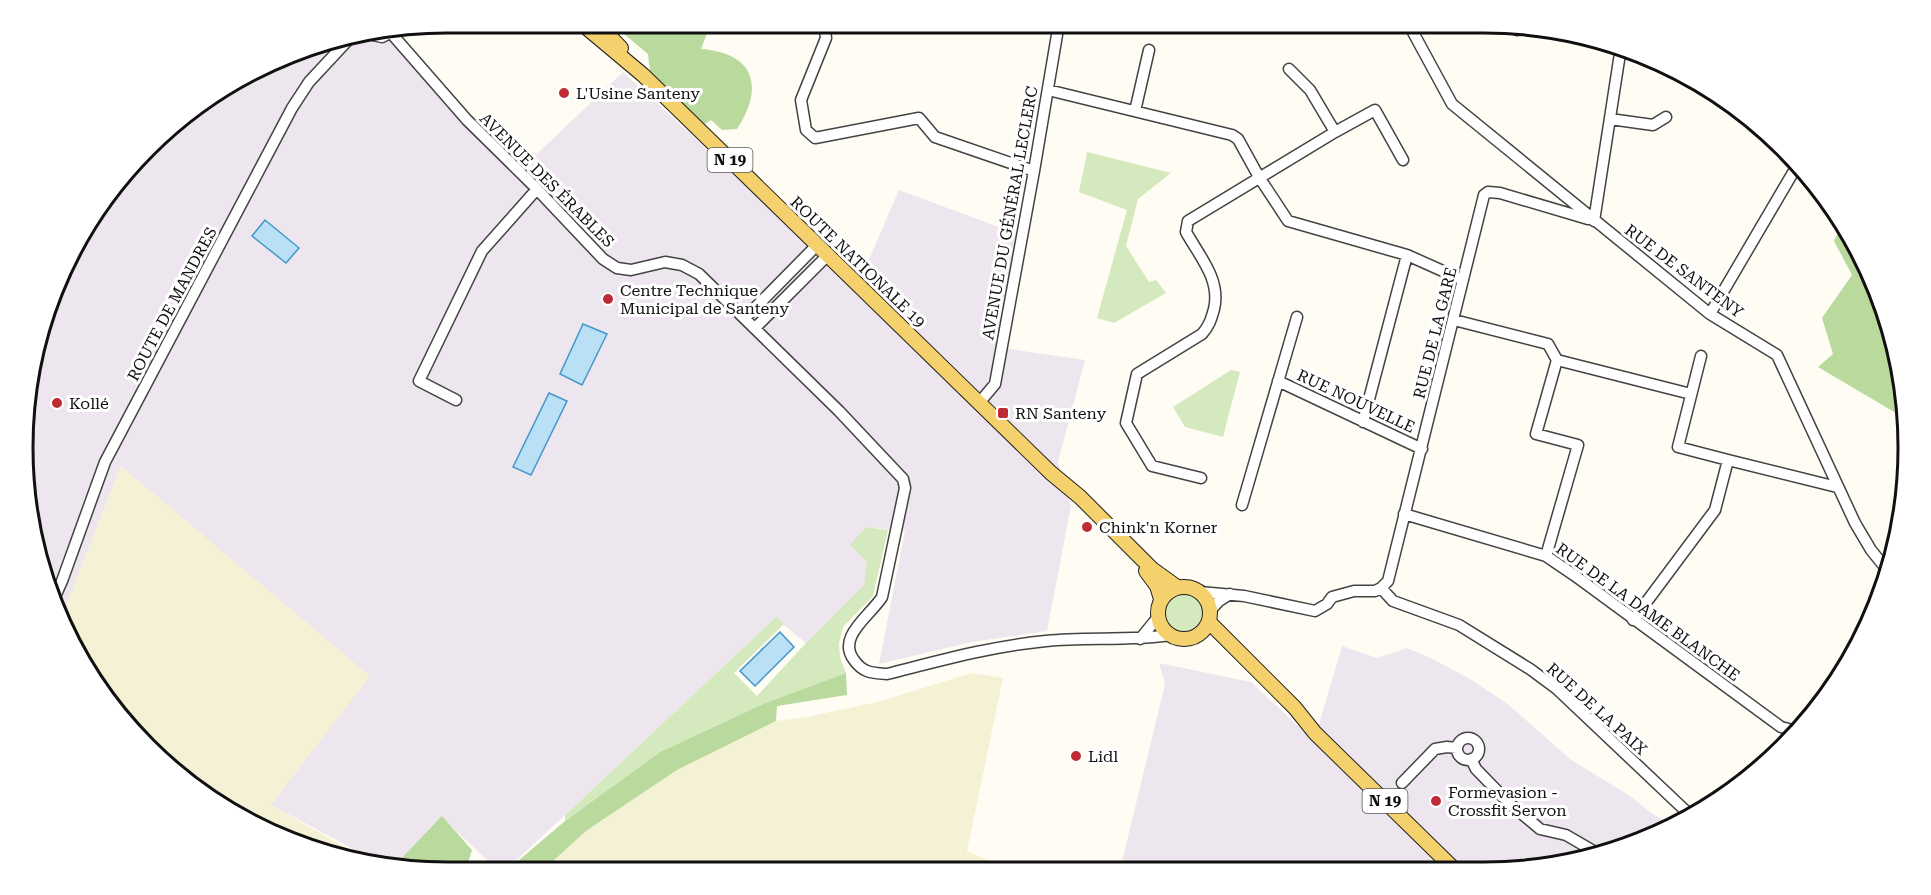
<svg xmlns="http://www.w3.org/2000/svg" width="1931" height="895" font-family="'Roboto Serif',serif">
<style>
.industrial{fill:#ede6ee}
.farmland{fill:#f5f1d4}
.green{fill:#d5e9be}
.forest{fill:#bada9d}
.water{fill:#bae0f5;stroke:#4397ca;stroke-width:1.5}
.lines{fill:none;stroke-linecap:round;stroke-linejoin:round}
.minor-casing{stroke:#434343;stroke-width:13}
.major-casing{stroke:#212121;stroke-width:16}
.minor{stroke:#fff;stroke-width:10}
.major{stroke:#f5d16e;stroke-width:14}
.poi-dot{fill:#be2b34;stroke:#fff;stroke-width:2}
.labels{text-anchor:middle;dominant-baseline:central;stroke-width:6;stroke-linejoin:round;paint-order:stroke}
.shield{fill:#fff;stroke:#585858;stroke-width:1.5}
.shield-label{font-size:15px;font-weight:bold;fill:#101010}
.poi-label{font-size:16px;fill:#101010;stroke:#fff;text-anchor:start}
.street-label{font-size:16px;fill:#101010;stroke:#fff}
.rim{fill:none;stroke:#101010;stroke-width:3}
</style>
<rect width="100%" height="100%" fill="#fffcf4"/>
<path class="industrial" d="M389,32L519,171L623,72L857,287L899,190L1020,235L1003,348L1085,360L1058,462L1071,506L1047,631L972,642L879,664L905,531L866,527L867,562L865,585L806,643L775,618L504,872H499L442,817L393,867L385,866L271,805L121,466L61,619L45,584L26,503L31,365L80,235L168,128L235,79L311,45Z
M1342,646L1377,658L1407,648L1431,658L1470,679L1509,705L1570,759L1630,796L1653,814L1673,825L1646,840L1539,869L1120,870L1165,684L1159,663L1251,682L1314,741Z"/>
<path class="farmland" d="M121,466L370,676L271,805L378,866L364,864L285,840L167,767L79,660L61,619Z
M972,673L1003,678L967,851L1012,871L541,872L586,831L677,770L776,721L806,717L877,702Z"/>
<path class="green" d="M1087,152L1171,173L1138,199L1126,246L1149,282L1156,280L1166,293L1114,323L1097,318L1127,210L1079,192Z
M1231,370L1240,372L1223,437L1185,427L1173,407Z
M866,527L888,530L873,596L843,627L839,644L840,657L846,673L765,703L660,752L565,821V815L776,617L784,624L734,673L757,696L806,643L864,585L867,562L850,545Z
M1165 613a19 19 0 1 1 38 0a19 19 0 1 1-38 0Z"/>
<path class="forest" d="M611,23H711L701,49C754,53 765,86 737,129L722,130L711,120L702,126L651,81L648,54Z
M1843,222L1876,285L1900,364L1906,419L1818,367L1833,354L1822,318L1852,275L1834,241Z
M846,673L847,695L777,706L776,721L677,770L586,831L541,872H505L565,821L660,752L765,703Z
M442,816L472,850L467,866L476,872H447L393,867Z"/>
<path class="water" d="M265,220L299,248L286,263L252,236Z
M583,324L607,334L582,385L560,374Z
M549,393L567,401L531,475L513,467Z
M780,632L794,647L755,686L740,671Z"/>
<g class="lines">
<defs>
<path id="minor" d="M824,23L826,38L801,100L806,130L815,138L919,118L935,137L1034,171
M1285,23L1296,26L1300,23
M1408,23L1452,104L1710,314L1777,355L1855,523L1871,550L1888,571
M1517,30L1519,26
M391,33L467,120L533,185L603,259L617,268L631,270L665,262L682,265L699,274L839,411L903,479L905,488L882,597C871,615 836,637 854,660C863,673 872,673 887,674C939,661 992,646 1046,641C1087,637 1129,641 1171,635
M373,35L382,37L392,32
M1289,69L1310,90L1335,132
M1048,90L1232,135L1238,139L1259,177L1288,221L1407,255L1463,280
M1135,111L1149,50
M1610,119L1653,125L1666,117
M1594,221L1621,47
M1710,314L1798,164
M745,318L817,245
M1454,320L1548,344L1557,360L1691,394
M755,328L828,255
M1278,381L1422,449
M456,400L419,381L482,251L537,189
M979,403L995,384L1034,171L1059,23
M1363,422L1407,255
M1728,460L1837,487
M1201,478L1152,466L1126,423L1137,374L1202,334C1209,326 1211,320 1214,309C1221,280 1200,257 1186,232L1188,221L1335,132L1375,110L1403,160
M1242,505L1297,317
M1404,514L1546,556L1574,575L1781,727L1796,731
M1546,556L1578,445L1536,434L1557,360
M1381,588L1388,581L1484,195L1488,192L1500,193L1588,219
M1381,588L1393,601L1459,625L1530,669L1557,689L1690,815
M1200,592L1244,596L1315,611L1327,604L1332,597L1354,591H1375L1381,588
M53,601L62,581L105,462L264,161L292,108L309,82L349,39
M1210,611L1219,601L1230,594
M1633,620L1715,510L1728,460L1678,447L1701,356
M1140,639L1158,617
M1457 749a11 11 0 1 1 22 0a11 11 0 1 1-22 0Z
M1471,759L1476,769L1509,803L1540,829L1566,835L1597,853
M1402,783L1435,749L1447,747L1457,748"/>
<path id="major" d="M581,23L643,75L1051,473L1080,497L1152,569L1177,587
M597,23L621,48
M1146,571L1157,586L1161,599
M1158 613a26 26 0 1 1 52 0a26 26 0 1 1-52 0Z
M1209,622L1295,708L1315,733L1454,869"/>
</defs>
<use href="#minor" class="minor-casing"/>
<use href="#major" class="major-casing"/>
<use href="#minor" class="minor"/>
<use href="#major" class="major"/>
</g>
<g class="poi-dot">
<circle cx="564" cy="93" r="6"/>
<circle cx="608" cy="299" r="6"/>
<circle cx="57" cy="403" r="6"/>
<rect x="997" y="407" width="12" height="12" rx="3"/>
<circle cx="1087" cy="527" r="6"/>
<circle cx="1076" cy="756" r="6"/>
<circle cx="1436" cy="801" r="6"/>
</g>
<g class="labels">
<g class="shield">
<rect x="707.5" y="148" width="45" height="24" rx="4.5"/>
<rect x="1362.5" y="789" width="45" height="24" rx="4.5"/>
</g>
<g class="shield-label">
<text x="730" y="160">N 19</text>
<text x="1385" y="801">N 19</text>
</g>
<g class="poi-label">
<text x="576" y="93">L'Usine Santeny</text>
<text x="620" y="290">Centre Technique<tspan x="620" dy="18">Municipal de Santeny</tspan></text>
<text x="69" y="403">Kollé</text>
<text x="1015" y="413">RN Santeny</text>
<text x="1099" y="527">Chink'n Korner</text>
<text x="1088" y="756">Lidl</text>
<text x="1448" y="792">Formevasion -<tspan x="1448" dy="18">Crossfit Servon</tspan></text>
</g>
<g class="street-label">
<text transform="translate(547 180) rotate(45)">AVENUE DES ÉRABLES</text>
<text transform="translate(1010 213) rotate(-80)">AVENUE DU GÉNÉRAL LECLERC</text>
<text transform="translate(858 262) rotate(44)">ROUTE NATIONALE 19</text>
<text transform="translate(1684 271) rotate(37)">RUE DE SANTENY</text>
<text transform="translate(172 304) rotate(-62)">ROUTE DE MANDRES</text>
<text transform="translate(1435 333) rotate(-76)">RUE DE LA GARE</text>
<text transform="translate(1356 401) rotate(25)">RUE NOUVELLE</text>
<text transform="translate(1648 612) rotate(36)">RUE DE LA DAME BLANCHE</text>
<text transform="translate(1597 709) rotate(42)">RUE DE LA PAIX</text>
</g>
</g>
<path d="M0 0H1931V895H0ZM447 33H1484A414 414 0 0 1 1898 447V448A414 414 0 0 1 1484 862H447A414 414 0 0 1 33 448V447A414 414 0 0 1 447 33Z" fill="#fff" fill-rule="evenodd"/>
<path class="rim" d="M447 33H1484A414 414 0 0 1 1898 447V448A414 414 0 0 1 1484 862H447A414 414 0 0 1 33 448V447A414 414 0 0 1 447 33Z"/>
</svg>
